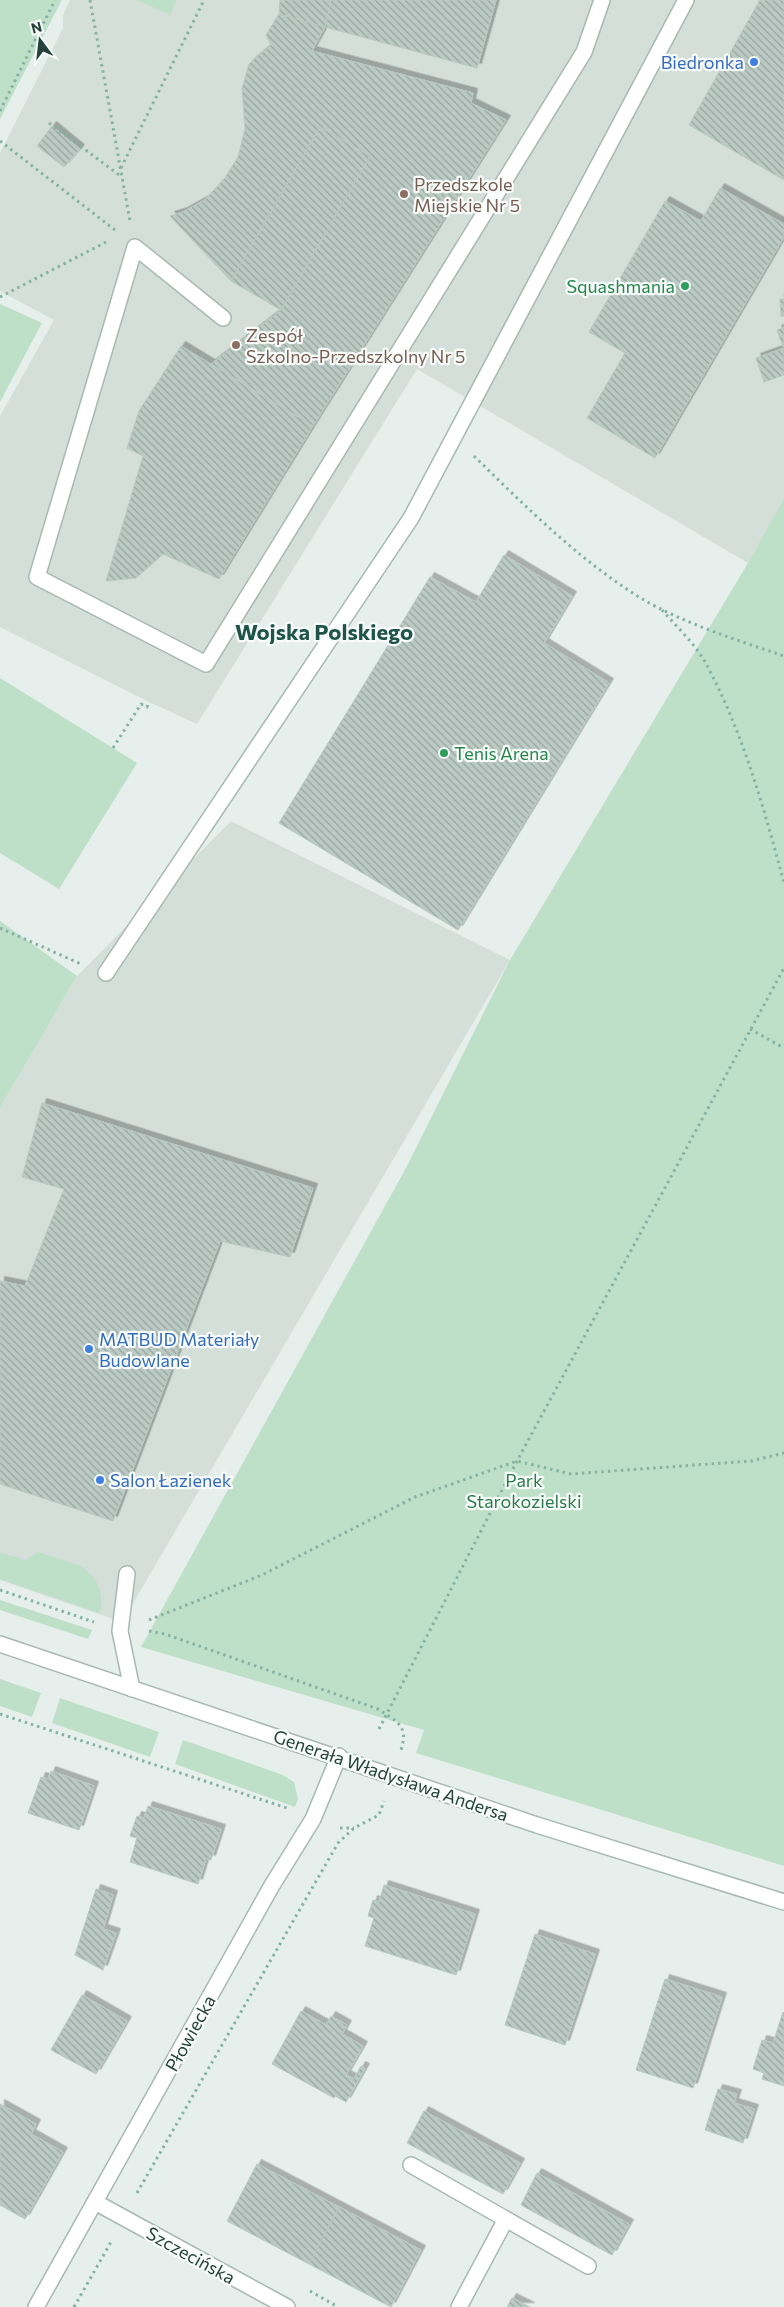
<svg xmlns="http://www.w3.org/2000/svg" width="784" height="2307" font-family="Commissioner,sans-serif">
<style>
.built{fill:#d4dfda}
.green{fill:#bfe0c8}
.building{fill:url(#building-back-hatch);stroke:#b8c9c2;filter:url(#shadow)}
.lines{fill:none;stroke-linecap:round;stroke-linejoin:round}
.minor-casing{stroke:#a8b8b2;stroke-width:18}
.path{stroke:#86b3a5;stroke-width:3;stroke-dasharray:2.5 4;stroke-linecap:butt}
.minor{stroke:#fff;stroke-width:15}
.shop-dot{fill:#3f7fe0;stroke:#f7fbf9;stroke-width:2}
.education-dot{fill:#8d6e63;stroke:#f7fbf9;stroke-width:2}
.leisure-dot{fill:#2e9e5b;stroke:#f7fbf9;stroke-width:2}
.labels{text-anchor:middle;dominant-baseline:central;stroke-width:4.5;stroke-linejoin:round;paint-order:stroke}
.shop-label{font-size:18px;fill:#366cbe;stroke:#f7fbf9;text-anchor:start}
.education-label{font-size:18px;fill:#785e54;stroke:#f7fbf9;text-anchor:start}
.leisure-label{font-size:18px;fill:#27864d;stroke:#f7fbf9;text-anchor:end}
.park-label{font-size:18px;fill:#2d7a4b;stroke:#f7fbf9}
.street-label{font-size:18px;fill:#24423a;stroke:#f7fbf9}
.district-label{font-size:22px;font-weight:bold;fill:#1f5548;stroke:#f7fbf9}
</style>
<defs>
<pattern id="building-back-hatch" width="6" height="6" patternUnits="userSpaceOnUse" patternTransform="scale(1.25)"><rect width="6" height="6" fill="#bbcac4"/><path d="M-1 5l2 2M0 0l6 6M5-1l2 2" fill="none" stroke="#98a6a0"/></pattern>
<filter id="shadow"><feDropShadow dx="4.5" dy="-4.5" stdDeviation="0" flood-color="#0004"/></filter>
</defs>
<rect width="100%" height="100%" fill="#e6efeb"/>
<path class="built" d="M70,0H784V499L748,563L417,369L197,724L149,702L0,627V416L54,320L0,291V153L63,28V15Z
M231,821L510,960L122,1622L0,1580V1108L77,976Z"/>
<path class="green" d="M0,0H62L0,119Z
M137,0H177L170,15Z
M0,304L42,323L0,402Z
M784,498V1866L416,1753L424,1730L141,1647L406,1168L510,960L748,563Z
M0,678L137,763L59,889L0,853Z
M0,921L77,976L0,1108Z
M0,1552L25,1560L38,1552C52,1557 67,1560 80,1566C97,1574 106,1597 99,1613L0,1579Z
M0,1600L92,1630L88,1639L0,1610Z
M0,1679L41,1693L32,1717L0,1706Z
M60,1698L159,1732L150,1757L52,1723Z
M183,1740L283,1775L294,1782L298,1799L295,1807L175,1764Z"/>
<path class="building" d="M280,0H331L325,27L279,14Z
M331,0H496L477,68L325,27Z
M760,0H784V180L689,125Z
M279,14L325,27L312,51L473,93L471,103L506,120L313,426L211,364L281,310L370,156L320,127L231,281L170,216L183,212L206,199L225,178L238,157L245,129L242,88L249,64L271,45L266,35Z
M52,126L80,149L64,167L37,146Z
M320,127L370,156L281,310L231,281Z
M720,188L784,224V237L655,458L587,418L625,353L589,332L665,201L701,221Z
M780,299H784V316H781Z
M784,327V346L783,347L777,330Z
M181,346L313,426L219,579L163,554L136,578L106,581L143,456L127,448L139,411Z
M784,348V375L764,382L756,358Z
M504,555L572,596L544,643L609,683L458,930L279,823L430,577L476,602Z
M42,1103L313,1188L290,1257L220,1241L113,1521L0,1484V1281L25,1286L64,1189L22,1177Z
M51,1771L94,1786L79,1830L28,1813L41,1777L48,1779Z
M148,1806L221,1829L211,1860L206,1858L198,1884L130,1862L137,1838L130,1836L137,1816L144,1818Z
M384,1885L475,1914L456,1975L365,1946L374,1918L368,1916L373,1900L379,1902Z
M96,1889L113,1895L103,1929L116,1933L103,1970L75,1955Z
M535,1934L595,1954L565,2045L505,2025Z
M665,1979L722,1997L693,2088L636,2070Z
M82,1995L127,2021L96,2074L51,2050Z
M301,2011L326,2025L331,2016L347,2025L342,2034L363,2046L346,2075L354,2079L361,2066L365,2068L346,2102L335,2096L334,2098L272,2064Z
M783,2012L784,2013V2086L762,2079L764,2073L753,2069L762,2040L773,2043Z
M718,2089L737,2094L734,2103L754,2109L743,2143L705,2130Z
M0,2104L36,2124L31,2134L63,2152L25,2219L0,2205Z
M424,2111L520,2163L503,2194L407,2143Z
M257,2164L339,2207L309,2264L227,2221Z
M537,2173L629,2224L612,2255L521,2205Z
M339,2207L421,2250L391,2307L309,2264Z
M512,2298L530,2307H507Z"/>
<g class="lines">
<defs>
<path id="minor" d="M223,318L135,247L37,577L206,664L584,52L602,0
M106,973L411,518L686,0
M127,1574L120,1631L132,1689
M0,1644L537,1825L784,1902
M411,2165L588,2266
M95,2202L287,2307
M36,2307L271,1887L313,1819L339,1756
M459,2307L506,2219"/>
</defs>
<use href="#minor" class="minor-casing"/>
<path class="path" d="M90,0L130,221
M0,111L55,0
M49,123L122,177
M0,141L115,230
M121,168L204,0
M0,297L108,241
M474,456C525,506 578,559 639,597C682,623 737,640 784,656
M662,610C676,626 693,642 704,660C742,729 764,808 784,883
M113,748L141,704L147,707L149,702
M0,928L81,964
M750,1029L784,1048
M0,1590L94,1622
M149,1620L262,1575L415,1497L517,1461L571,1474L751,1461L784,1453
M149,1631L165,1634L378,1709C397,1722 409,1725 401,1750
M0,1714L287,1808
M379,1729L517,1461L784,968
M340,1828H354
M137,2193L338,1843L354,1828L379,1815L384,1801
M310,2291L338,2307
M74,2307L111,2242"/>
<use href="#minor" class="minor"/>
</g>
<g class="shop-dot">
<circle cx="754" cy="62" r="5"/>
<circle cx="89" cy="1349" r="5"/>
<circle cx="100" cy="1480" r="5"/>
</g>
<g class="education-dot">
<circle cx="404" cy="194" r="5"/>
<circle cx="236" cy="345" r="5"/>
</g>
<g class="leisure-dot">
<circle cx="685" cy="286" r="5"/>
<circle cx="444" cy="753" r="5"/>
</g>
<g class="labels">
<g class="shop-label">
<text x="744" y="62" text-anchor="end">Biedronka</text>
<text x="99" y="1339">MATBUD Materiały<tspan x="99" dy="21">Budowlane</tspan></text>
<text x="110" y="1480">Salon Łazienek</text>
</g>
<g class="education-label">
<text x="414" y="184">Przedszkole<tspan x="414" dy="21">Miejskie Nr 5</tspan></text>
<text x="246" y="335">Zespół<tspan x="246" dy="21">Szkolno-Przedszkolny Nr 5</tspan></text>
</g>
<g class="leisure-label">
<text x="675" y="286">Squashmania</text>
<text x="454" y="753" text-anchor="start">Tenis Arena</text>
</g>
<g class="park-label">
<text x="524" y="1480">Park<tspan x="524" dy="21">Starokozielski</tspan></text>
</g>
<g class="street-label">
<text transform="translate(391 1775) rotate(19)">Generała Władysława Andersa</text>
<text transform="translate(190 2033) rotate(-61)">Płowiecka</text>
<text transform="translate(191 2255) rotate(29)">Szczecińska</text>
</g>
<g class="district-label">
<text x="324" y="631">Wojska Polskiego</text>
</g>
</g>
<g transform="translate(40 40) rotate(345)" stroke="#f7fbf9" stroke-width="4" paint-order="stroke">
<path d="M0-4L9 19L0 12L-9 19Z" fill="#24423a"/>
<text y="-8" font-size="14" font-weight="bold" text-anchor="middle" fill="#24423a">N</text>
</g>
</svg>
